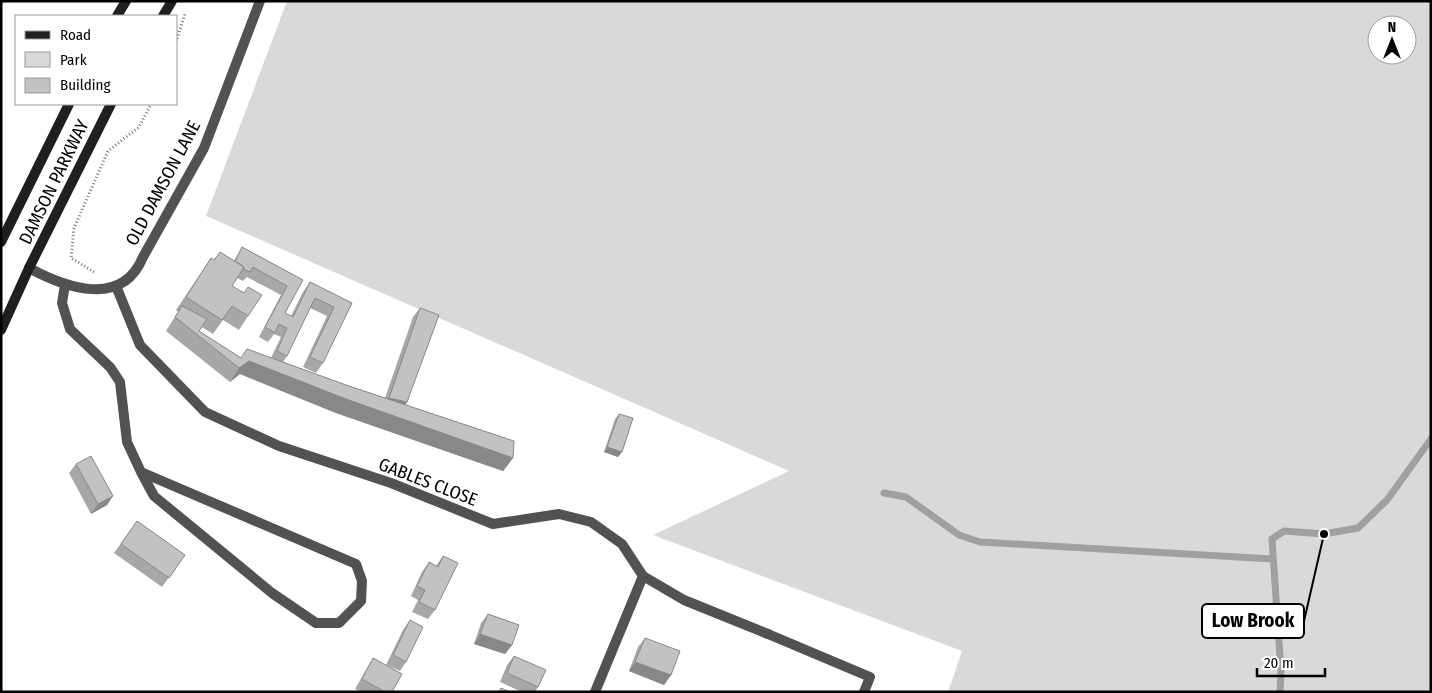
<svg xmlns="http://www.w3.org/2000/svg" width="1432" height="693" font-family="'Fira Sans Condensed',sans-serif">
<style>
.green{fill:#d9d9d9;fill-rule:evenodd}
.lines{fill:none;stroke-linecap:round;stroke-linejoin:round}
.stream{stroke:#a0a0a0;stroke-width:7}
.path{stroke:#747474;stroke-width:3;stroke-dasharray:1 2.5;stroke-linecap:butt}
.lane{stroke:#525252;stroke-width:10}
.street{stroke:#525252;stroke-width:10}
.secondary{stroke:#1f1f1f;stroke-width:10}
.wall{fill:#a7a7a7;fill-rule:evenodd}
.shaded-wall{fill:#888}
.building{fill:#c2c2c2;stroke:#888}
.labels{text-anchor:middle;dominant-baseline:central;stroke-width:4;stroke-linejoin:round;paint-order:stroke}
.street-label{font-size:18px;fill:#000;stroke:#fff}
.leader{fill:none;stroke:#000;stroke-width:2}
.callout-dot{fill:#000;stroke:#fff;stroke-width:2}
.callout{fill:#fff;stroke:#000;stroke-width:2}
.callout-label{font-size:19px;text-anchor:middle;font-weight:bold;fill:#000}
</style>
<rect width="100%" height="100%" fill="#fff"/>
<path class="green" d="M287,1H1431V692H948L962,651L653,535L789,471L206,216ZM1377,25H1407V55H1377Z"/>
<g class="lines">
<path class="stream" d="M884,493L906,497L959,535L980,542L1273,559
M1280,692L1281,671L1272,539L1284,531L1324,534L1358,528L1387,500L1431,439"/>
<path class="path" d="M176,42L185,14
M94,272L71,258L74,228L108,151L139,127L151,104"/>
<path class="lane" d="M65,285L62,303L70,329L110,367L120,382L127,442L141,472L356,564L362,581L361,601L339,623H316L272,593L154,496L141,472
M768,634L870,677L864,692
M595,692L643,576"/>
<path class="street" d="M29,268C66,288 122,308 143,257L204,148L260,1
M116,286L140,345L205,412L279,446L391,483L493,524L559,514L591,522L622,544L643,576L684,600L768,634"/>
<path class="secondary" d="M117,16L126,1
M163,16L172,1
M1,242L69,104
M1,330L29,268L111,104"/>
</g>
<path class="wall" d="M242,247L303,280L285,313L291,316L303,292L310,282L352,303L323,363L316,373L303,367L327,316L310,308L287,356L283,362L346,385L385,398L413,317L420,308L407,402L405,405L513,458L503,471L336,413L240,374L230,382L166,331L178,312L176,310L211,258L214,260L220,252L234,261ZM247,277L281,295L259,337L268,342L274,334L281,337L271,358L247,349L241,358L199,331L202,327L213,334L223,320L239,330L248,316L232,286L237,278L243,281Z
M619,414L622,452L618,457L604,452L615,419Z
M76,464L107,505L91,514L69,473Z
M137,521L185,555L162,587L114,553Z
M443,556L435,610L428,619L412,612L418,600L411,596L422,572L429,562L436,566Z
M488,614L512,645L505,654L474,644L481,623Z
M410,620L406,662L400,671L386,665L403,630Z
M645,638L671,675L664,685L629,671L638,647Z
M514,656L538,687L535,692H522L500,682L507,665Z
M373,658L392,692H361L355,689L367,668Z"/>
<path class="shaded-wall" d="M249,361L513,458L503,471L336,413L240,374L230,382L239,368Z
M389,398L407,402L400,412L382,407Z
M607,447L622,452L618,457L604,452Z
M113,496L107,505L91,514L98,504Z
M480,634L512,645L505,654L474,644Z
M635,662L671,675L664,685L629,671Z"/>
<path class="building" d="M242,247L303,280L285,313L293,317L310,282L352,303L323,363L310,357L334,307L315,298L287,356L277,351L287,328L279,324L275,333L265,327L287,286L253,267L250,272L243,269L244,267L235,261Z
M220,252L244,267L232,286L244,293L248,287L262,295L248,316L232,306L222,320L186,297L211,258L214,260Z
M182,306L207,319L199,331L241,358L247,349L346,385L514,441L513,458L346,399L249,361L239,368L175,317Z
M420,308L439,315L407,402L389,398Z
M619,414L633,418L622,452L607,447Z
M91,456L113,496L98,504L76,464Z
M137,521L185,555L169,578L121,544Z
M443,556L458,563L435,610L419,602L425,590L417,586L429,562L438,567Z
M488,614L519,625L512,645L480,634Z
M410,620L423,627L406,662L393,655Z
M645,638L680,651L671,675L635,662Z
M514,656L546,670L538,687L507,673Z
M373,658L402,674L392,692H385L362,679Z
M501,688L510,692H499Z"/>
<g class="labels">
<g class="street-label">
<text transform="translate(54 182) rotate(-64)">DAMSON PARKWAY</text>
<text transform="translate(163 183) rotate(-62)">OLD DAMSON LANE</text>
<text transform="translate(428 482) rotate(21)">GABLES CLOSE</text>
</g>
</g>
<path class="leader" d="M1324 534L1304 621"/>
<circle class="callout-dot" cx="1324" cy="534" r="5"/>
<rect class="callout" x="1202" y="604" width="102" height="34" rx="5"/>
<g class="callout-label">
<text x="1253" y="627">Low Brook</text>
</g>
<rect width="1432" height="693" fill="none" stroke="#000000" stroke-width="5"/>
<rect x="15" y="15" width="162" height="90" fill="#ffffff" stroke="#999999"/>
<rect x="25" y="31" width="25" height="8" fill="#1f1f1f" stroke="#999999"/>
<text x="60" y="40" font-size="15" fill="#000000">Road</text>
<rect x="25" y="52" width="25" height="15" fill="#d9d9d9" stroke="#999999"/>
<text x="60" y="65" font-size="15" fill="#000000">Park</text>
<rect x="25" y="78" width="25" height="15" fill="#c2c2c2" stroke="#999999"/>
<text x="60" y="90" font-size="15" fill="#000000">Building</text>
<g transform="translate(1392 40)"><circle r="24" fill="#ffffff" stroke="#999999"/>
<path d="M0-4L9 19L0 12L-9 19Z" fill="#000000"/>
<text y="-8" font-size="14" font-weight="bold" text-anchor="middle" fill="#000000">N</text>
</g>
<path d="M1257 668v8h68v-8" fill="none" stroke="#000000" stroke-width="2.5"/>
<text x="1264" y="668" font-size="15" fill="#000000" stroke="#ffffff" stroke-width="4" paint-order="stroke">20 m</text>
</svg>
